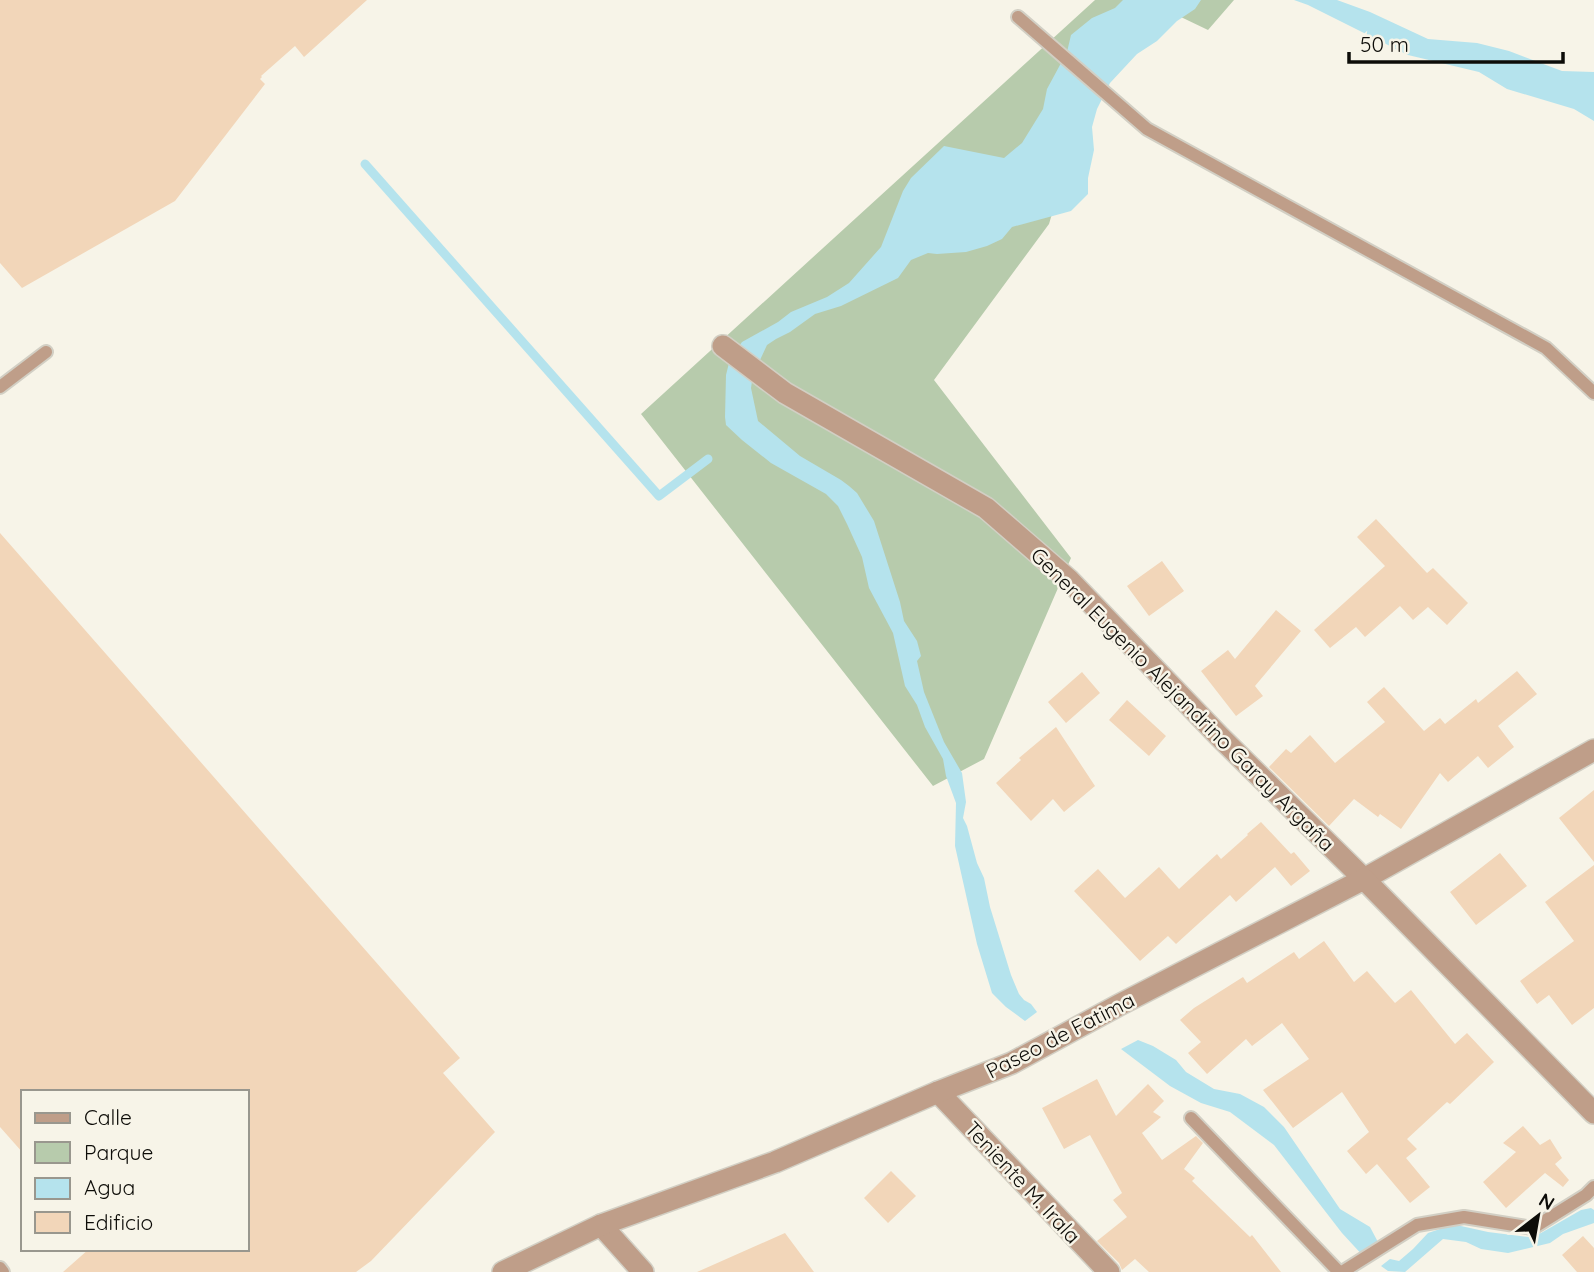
<svg xmlns="http://www.w3.org/2000/svg" width="1594" height="1272" font-family="Quicksand,sans-serif">
<style>
.green{fill:#b7cbac}
.water{fill:#b5e3ed}
.lines{fill:none;stroke-linecap:round;stroke-linejoin:round}
.stream{stroke:#b5e3ed;stroke-width:9}
.building{fill:#f2d6b9}
.service-casing{stroke:#d2cfc4;stroke-width:16}
.minor-casing{stroke:#d2cfc4;stroke-width:24}
.tertiary-casing{stroke:#d2cfc4;stroke-width:24}
.service{stroke:#bf9e89;stroke-width:12}
.minor{stroke:#bf9e89;stroke-width:21}
.tertiary{stroke:#bf9e89;stroke-width:21}
.labels{text-anchor:middle;dominant-baseline:central;stroke-width:5;stroke-linejoin:round;paint-order:stroke}
.street-label{font-size:21px;fill:#0d0c08;stroke:#f7f4e8}
</style>
<rect width="100%" height="100%" fill="#f7f4e8"/>
<path class="green" d="M1095,0H1234L1208,30L1160,7L1083,109L1049,224L934,380L1071,558L984,759L933,786L641,414Z"/>
<path class="water" d="M1123,0H1201L1195,9L1177,21L1157,41L1137,54L1110,83L1097,109L1092,127L1094,150L1088,178V194L1071,211L1012,227L1002,239L987,246L966,252L937,254L928,253L911,260L898,278L841,306L815,314L790,332L776,339L767,345L753,375L751,388L758,421L800,456L841,480L849,486L857,493L874,521L900,602L904,621L917,641L921,656L917,661L924,692L944,742L962,773L966,802L963,818L967,826L977,863L984,878L990,907L1011,975L1019,994L1024,1000L1031,1004L1037,1012L1025,1021L1006,1007L992,993L977,944L955,846L956,803L946,776L943,759L925,727L917,705L905,686L893,633L869,588L862,557L847,524L838,506L826,494L771,463L742,440L726,425L725,417L726,375L730,359L742,342L778,322L791,312L827,297L849,283L881,247L903,191L911,178L944,146L1004,158L1022,143L1043,109L1047,89L1067,52L1071,35L1092,18L1115,8Z
M1294,0H1337L1370,12L1428,39L1477,43L1509,51L1562,71L1594,72V121L1574,109L1507,89L1479,72L1408,55L1308,5Z
M1138,1040L1153,1046L1176,1060L1186,1072L1214,1089L1240,1094L1264,1107L1284,1127L1340,1209L1370,1227L1379,1244L1365,1258L1342,1233L1274,1145L1230,1112L1201,1103L1170,1086L1121,1049Z
M1591,1208L1594,1210V1223L1563,1234L1550,1243L1508,1253L1481,1249L1466,1242L1443,1239L1405,1272L1388,1271L1381,1266L1390,1259L1399,1261L1413,1249L1428,1233L1449,1226H1461L1488,1232L1529,1237L1541,1233L1581,1210Z"/>
<g class="lines">
<path class="stream" d="M365,164L659,496L708,459"/>
</g>
<path class="building" d="M0,0H367L304,57L295,46L261,76L262,77L260,79L265,84L175,201L22,288L0,263Z
M1376,519L1427,573L1433,568L1468,603L1447,625L1428,607L1413,620L1400,606L1365,637L1356,627L1330,648L1314,630L1385,566L1357,537Z
M0,533L460,1058L443,1073L495,1132L371,1261L356,1272H63L89,1249H247V1092H23V1153L0,1127Z
M1162,561L1184,591L1149,616L1127,586Z
M1276,610L1301,631L1255,686L1263,696L1236,716L1201,671L1228,650L1235,659Z
M1517,671L1537,694L1498,726L1514,747L1488,768L1478,756L1448,782L1440,773L1401,829L1380,814L1378,817L1354,799L1329,826L1269,767L1286,749L1291,753L1310,735L1335,763L1385,722L1367,702L1384,687L1424,731L1440,718L1445,724L1476,699L1478,703Z
M1082,672L1100,693L1066,723L1048,702Z
M1127,700L1166,736L1149,756L1109,720Z
M1056,727L1095,786L1064,812L1053,799L1031,821L996,783L1021,760L1019,758Z
M1594,790V862L1559,818Z
M1261,822L1291,854L1294,852L1310,871L1291,886L1275,867L1236,902L1230,895L1176,944L1168,936L1140,961L1074,891L1098,869L1125,898L1159,867L1179,889L1217,854L1221,859L1248,835L1247,834Z
M1500,853L1527,886L1476,925L1450,892Z
M1594,865V1008L1572,1025L1549,995L1537,1004L1520,981L1574,941L1545,902Z
M1324,941L1354,982L1367,971L1395,1003L1411,990L1455,1044L1467,1033L1494,1062L1450,1104L1447,1102L1407,1139L1417,1149L1406,1158L1430,1187L1410,1203L1377,1164L1366,1174L1347,1151L1369,1132L1342,1092L1293,1128L1263,1090L1309,1059L1282,1023L1252,1046L1246,1039L1207,1074L1188,1053L1201,1042L1180,1020L1194,1008L1243,977L1247,983L1294,952L1299,959Z
M1097,1079L1116,1116L1148,1084L1164,1101L1153,1112L1161,1117L1142,1133L1162,1160L1196,1136L1203,1143L1184,1169L1195,1178L1192,1181L1250,1237L1252,1235L1281,1272H1149L1135,1259L1122,1270L1119,1263L1097,1241L1127,1217L1113,1200L1122,1193L1090,1135L1064,1149L1042,1108Z
M1523,1126L1540,1145L1550,1139L1562,1158L1555,1164L1569,1180L1563,1187L1545,1173L1506,1208L1483,1182L1516,1152L1503,1143Z
M891,1171L916,1196L888,1223L864,1198Z
M785,1233L814,1272H697Z
M1583,1236L1594,1248V1272H1577L1562,1255Z"/>
<g class="lines">
<defs>
<path id="service" d="M1018,17L1147,129L1546,348L1594,393
M0,387L46,352
M1191,1118L1339,1272
M0,1268L3,1272
M1342,1272L1417,1225L1464,1217L1533,1228L1586,1195L1594,1187"/>
<path id="minor" d="M723,346L785,393L986,508L1069,580L1220,737L1364,879L1594,750
M938,1092L1109,1272
M601,1225L643,1272"/>
<path id="tertiary" d="M503,1272L601,1225L775,1162L938,1092L1012,1063L1119,1005L1364,879L1594,1113"/>
</defs>
<use href="#service" class="service-casing"/>
<use href="#minor" class="minor-casing"/>
<use href="#tertiary" class="tertiary-casing"/>
<use href="#service" class="service"/>
<use href="#minor" class="minor"/>
<use href="#tertiary" class="tertiary"/>
</g>
<g class="labels">
<g class="street-label">
<text transform="translate(1183 699) rotate(45)">General Eugenio Alejandrino Garay Argaña</text>
<text transform="translate(1060 1035) rotate(-27)">Paseo de Fatima</text>
<text transform="translate(1023 1182) rotate(47)">Teniente M. Irala</text>
</g>
</g>
<rect x="21" y="1090" width="228" height="161" fill="#f7f4e8" stroke="#99978e" stroke-width="2"/>
<rect x="35" y="1113" width="35" height="10" fill="#bf9e89" stroke="#99978e" stroke-width="2"/>
<text x="84" y="1125" font-size="21" fill="#0d0c08">Calle</text>
<rect x="35" y="1142" width="35" height="21" fill="#b7cbac" stroke="#99978e" stroke-width="2"/>
<text x="84" y="1160" font-size="21" fill="#0d0c08">Parque</text>
<rect x="35" y="1178" width="35" height="21" fill="#b5e3ed" stroke="#99978e" stroke-width="2"/>
<text x="84" y="1195" font-size="21" fill="#0d0c08">Agua</text>
<rect x="35" y="1212" width="35" height="21" fill="#f2d6b9" stroke="#99978e" stroke-width="2"/>
<text x="84" y="1230" font-size="21" fill="#0d0c08">Edificio</text>
<g transform="translate(1538 1216) rotate(31)" stroke="#f7f4e8" stroke-width="5" paint-order="stroke">
<path d="M0-5L12 26L0 18L-12 26Z" fill="#0d0c08"/>
<text y="-10" font-size="19" font-weight="bold" text-anchor="middle" fill="#0d0c08">N</text>
</g>
<path d="M1349 52v10h214v-10" fill="none" stroke="#0d0c08" stroke-width="3.5"/>
<text x="1360" y="52" font-size="21" fill="#0d0c08" stroke="#f7f4e8" stroke-width="5" paint-order="stroke">50 m</text>
</svg>
